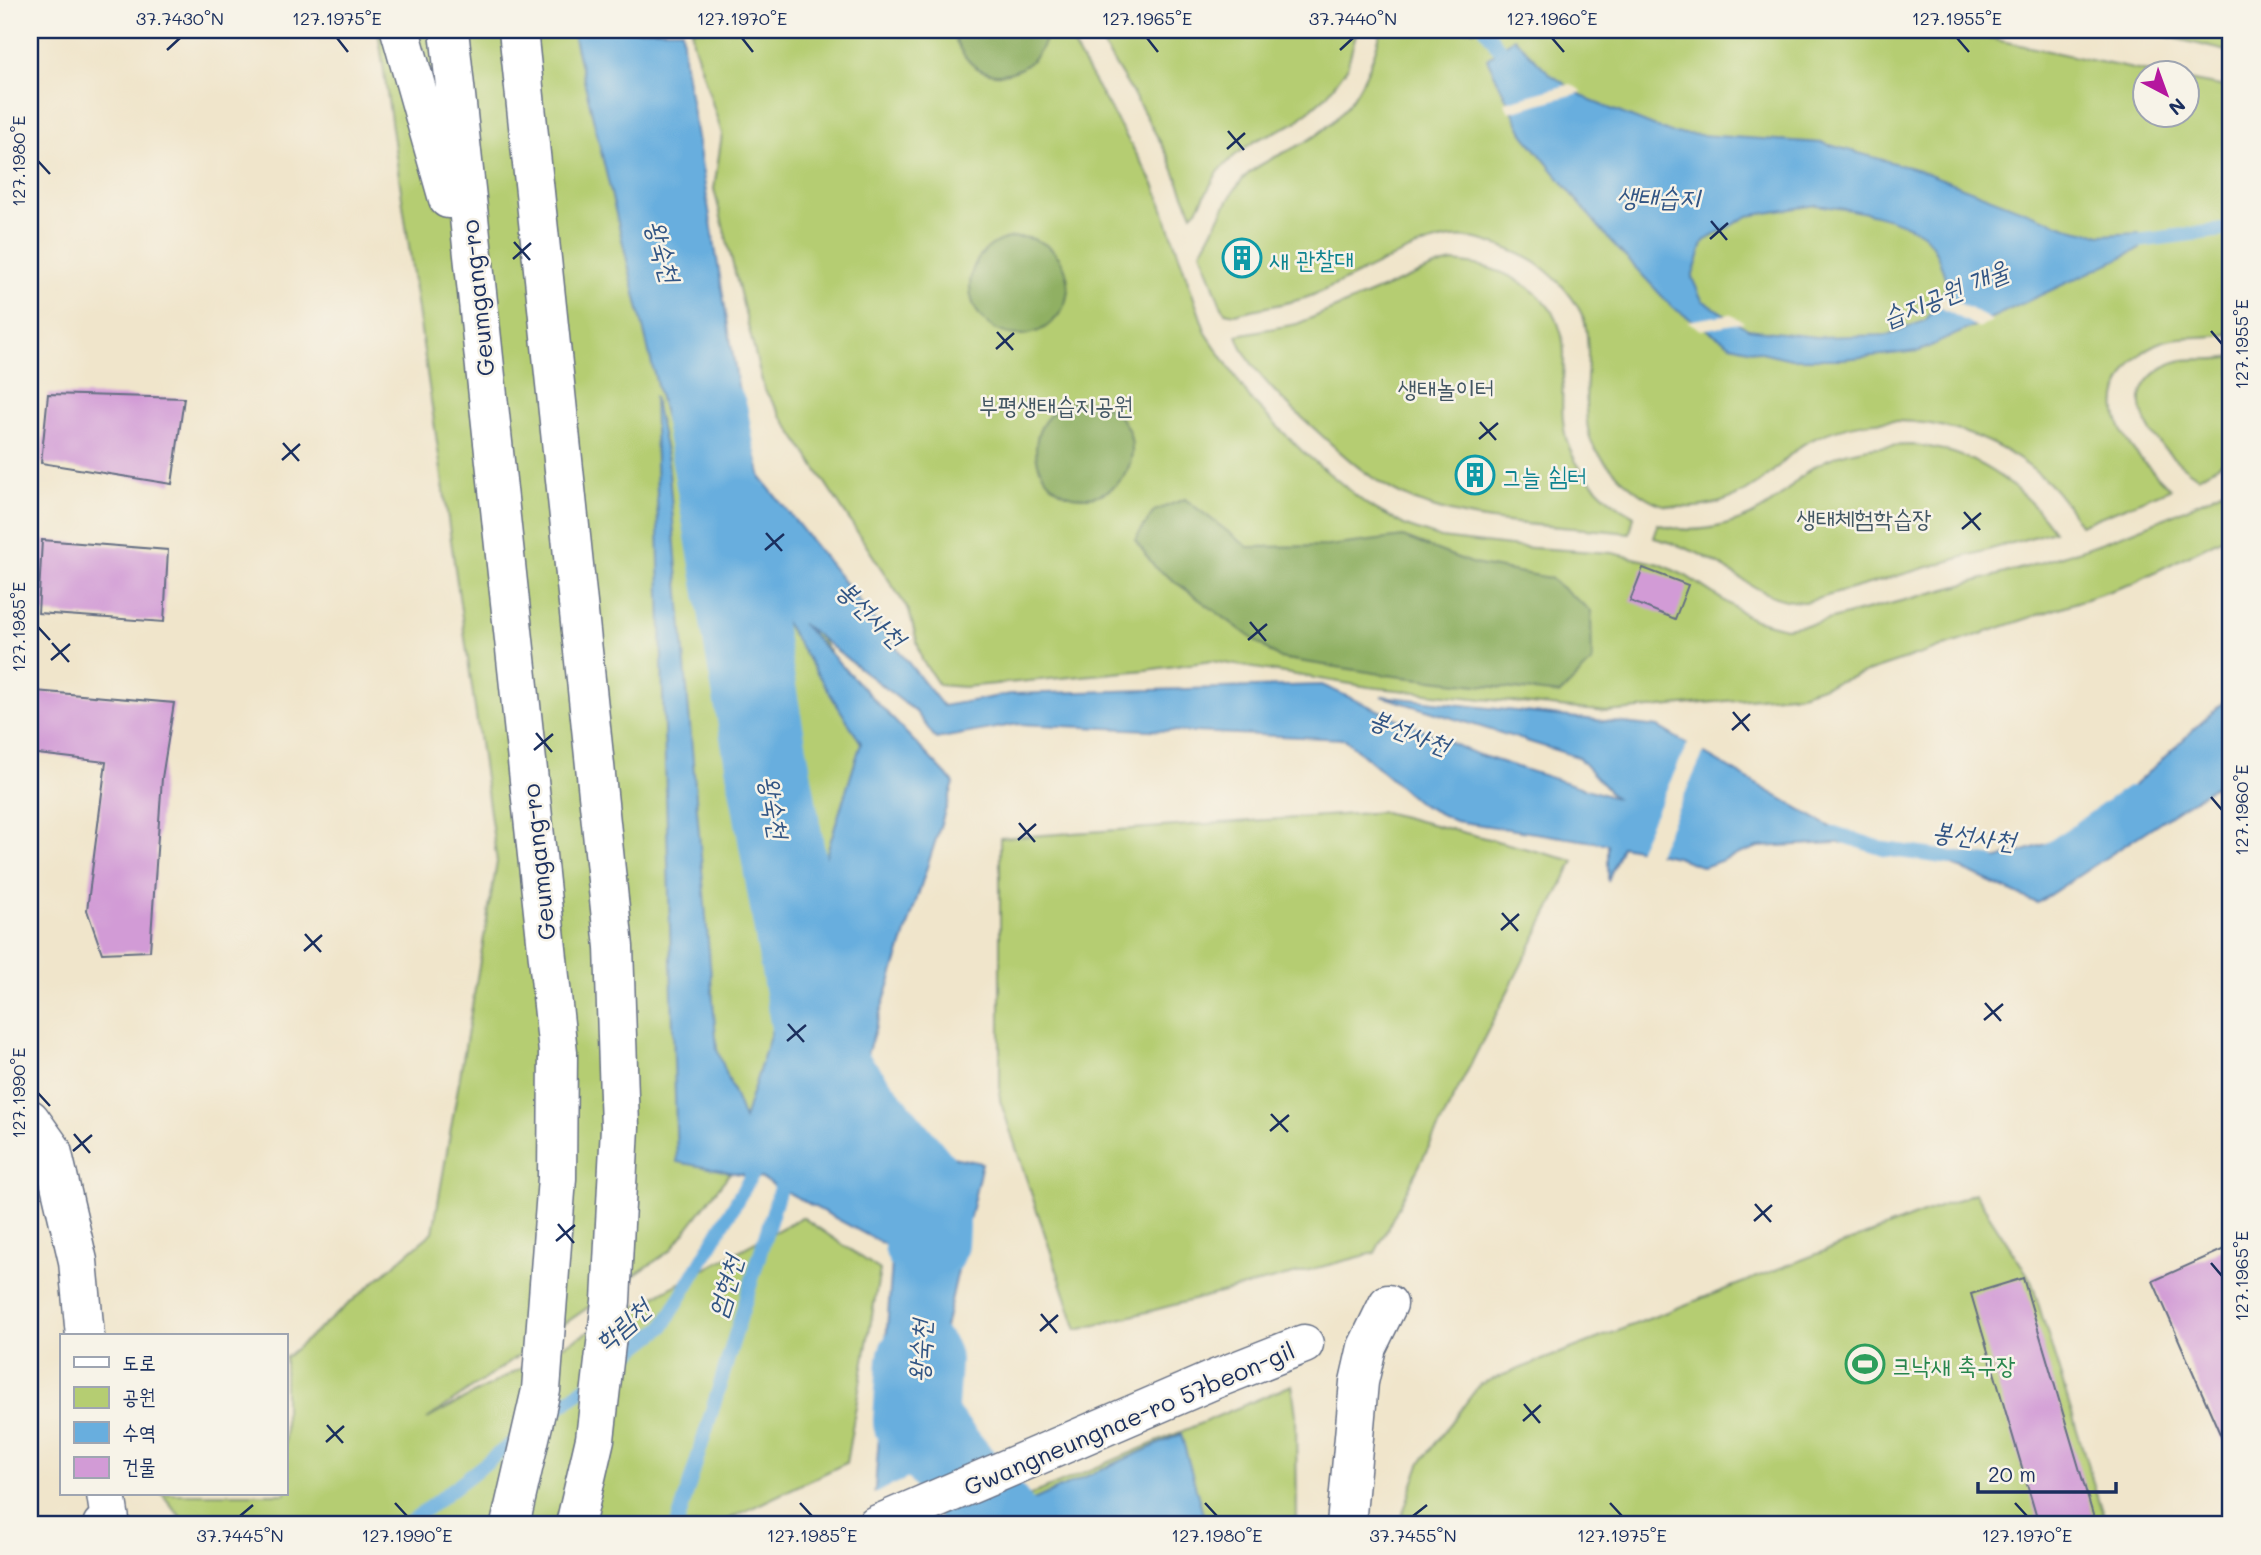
<svg xmlns="http://www.w3.org/2000/svg" width="2261" height="1555" font-family="Mali,'Poor Story',sans-serif">
<style>
.green{fill:#b5cd72;stroke:#687e68;stroke-width:2}
.forest{fill:#90b064;stroke:#567061;stroke-width:2}
.water{fill:#68aede;stroke:#426e9e;stroke-width:2;fill-rule:evenodd}
.pier{fill:#f0e5cb}
.lines{fill:none;stroke-linecap:round;stroke-linejoin:round}
.stream{stroke:#68aede;stroke-width:14}
.river{stroke:#68aede;stroke-width:84}
.building{fill:#d29bd6}
.street-casing{stroke:#666f84;stroke-width:41}
.secondary-casing{stroke:#666f84;stroke-width:41}
.street{stroke:#fff;stroke-width:38}
.secondary{stroke:#fff;stroke-width:38}
.ticks{fill:none;stroke:#1b2f5e;stroke-width:2.5}
.labels{text-anchor:middle;dominant-baseline:central;stroke-width:5;stroke-linejoin:round;paint-order:stroke}
.culture-label{font-size:24px;fill:#0d838f;stroke:#f7f3e8;text-anchor:start}
.street-label{font-size:24px;fill:#1b2f5e;stroke:#f7f3e8}
.park-label{font-size:24px;fill:#425663;stroke:#f7f3e8}
.leisure-label{font-size:24px;fill:#27864d;stroke:#f7f3e8;text-anchor:start}
.water-label{font-size:26px;font-style:italic;fill:#325584;stroke:#f7f3e8}
.neatline{fill:none;stroke:#1b2f5e;stroke-width:2.5}
.ticks-label{font-size:18px;text-anchor:middle;fill:#1b2f5e}
</style>
<rect width="100%" height="100%" fill="#f7f3e8"/>
<filter id="ink" filterUnits="userSpaceOnUse"><feTurbulence type="fractalNoise" baseFrequency=".0143" numOctaves="2"/><feDisplacementMap in="SourceGraphic" scale="14" xChannelSelector="R" yChannelSelector="G"/><feConvolveMatrix kernelMatrix="1 2 1 2 8 2 1 2 1" color-interpolation-filters="sRGB"/></filter>
<filter id="wash" filterUnits="userSpaceOnUse"><feTurbulence type="fractalNoise" baseFrequency=".00686" numOctaves="4" result="noise"/><feDisplacementMap in="SourceGraphic" scale="28" xChannelSelector="R" yChannelSelector="G"/><feGaussianBlur stdDeviation="1.57" result="paint"/><feColorMatrix in="noise" values="0 0 0 0 0 0 0 0 0 0 0 0 0 0 0 0 0 1.4 0 .05"/><feComposite in="paint" operator="in"/></filter>
<g filter="url(#wash)">
<rect width="100%" height="100%" fill="#f0e5cb"/>
<path class="green" d="M378,30H630L738,521L890,738L758,1136L671,1250L427,1419L802,1217L880,1270L846,1463L716,1525H187L162,1494H285V1358L433,1232L497,862Z
M692,30H1064L1155,186L1206,333L1251,400L1302,451L1366,504L1406,526L1441,538L1518,547L1612,553L1660,564L1686,576L1752,619L1785,628L1813,624C1954,586 2102,556 2231,486V534L2131,584L1801,694L1607,712L1369,687L1212,661L1146,670L964,687L939,685L922,660L909,611L764,389L714,189L722,134L693,42Z
M1094,30H1357L1347,68L1326,96L1295,123L1256,140L1234,156L1217,173L1198,208L1192,214L1169,158L1142,109Z
M1381,30H1959L1973,35L2152,73L2146,74V116H2188V80L2231,88V333C2209,340 2184,334 2161,342C2146,347 2133,360 2125,374C2096,422 2139,457 2170,489L2080,525C2069,508 2058,491 2043,478C1981,422 1883,402 1807,442C1792,450 1783,463 1770,474C1740,500 1703,513 1664,505C1648,501 1634,489 1622,479C1611,468 1597,455 1591,441C1582,415 1588,380 1588,353C1587,342 1588,331 1584,320C1577,300 1557,278 1539,265C1530,258 1517,253 1505,248C1493,243 1481,239 1468,238C1423,232 1350,283 1305,298C1282,305 1258,308 1235,314L1225,312L1220,303L1201,251C1217,227 1227,193 1249,173C1266,159 1286,153 1305,142C1348,118 1370,76 1381,30Z
M2127,30H2231V52L2165,36Z
M1452,262C1504,265 1563,294 1564,353C1564,381 1559,411 1566,438C1575,472 1605,500 1634,516L1630,533C1555,524 1474,528 1404,496C1367,479 1337,449 1307,422C1283,401 1246,366 1237,335L1297,324L1437,266Z
M2231,357V457L2198,477C2161,453 2108,397 2168,365C2188,354 2210,363 2231,357Z
M1912,445C1971,449 2020,483 2054,531L1806,602C1768,603 1742,577 1711,560C1693,550 1674,543 1654,538L1658,524C1699,539 1753,522 1784,493C1795,483 1803,472 1817,465C1846,448 1879,446 1912,445Z
M1384,812L1574,861L1375,1253L1077,1330L1000,1100V838Z
M1975,1193L2031,1280L2106,1525H1401L1404,1510L1420,1464L1480,1384Z
M1292,1385L1296,1415L1297,1525H959Z"/>
<path class="forest" d="M951,30H1047C1043,68 994,91 967,59C959,50 956,40 951,30Z
M970 286a49 49 0 1 1 98 0a49 49 0 1 1-98 0Z
M1036 449a48 48 0 1 1 96 0a48 48 0 1 1-96 0Z
M1185,499L1248,547L1328,546L1403,537L1474,564L1550,578L1591,611L1592,662L1560,694L1394,676L1279,658L1155,567L1135,540L1154,511Z"/>
<path class="water" d="M572,30H682L685,65L738,386L761,478L943,706L1011,694L1322,685L1476,754L1615,798L1578,757L1381,696L1658,727L1856,842L1758,847L1704,867L1676,857L1622,846L1608,882V844L1455,821L1420,804L1345,739L1018,724L936,739L916,712L801,623L954,783L860,1076L870,1140L982,1163L943,1337L959,1460L874,1502L893,1249L761,1178L677,1162L654,396L668,461L717,1049L744,1119L861,743L670,440Z
M1514,38L1550,74L1591,101L1671,133L1823,143L1919,170L2066,227L2101,235L2139,233L2140,249L1920,351L1843,359H1791L1731,345L1672,307L1607,237L1524,135L1487,59ZM1816,205C1850,210 1891,214 1921,233C1936,243 1943,269 1947,286L1926,320L1889,335L1816,337L1748,329L1702,300L1692,278L1704,241L1748,216Z
M2231,695V775L2037,903L1946,862L1998,859L2084,832Z
M1181,1434L1206,1525H977Z"/>
<path class="pier" d="M1571,84L1583,92L1509,112L1504,102Z
M1939,292L1993,321L1979,328L1932,303Z
M1730,314L1744,322L1701,330L1687,321Z
M1689,741L1705,750L1656,857L1637,853Z
M962,1454L961,1462L875,1505L870,1503L871,1495Z"/>
<g class="lines">
<path class="stream" d="M1486,30L1497,46L1513,60
M2122,243L2231,229
M1834,833L1884,849L1989,863
M2049,850L2130,793
M543,1420L663,1327L760,1161
M406,1525L521,1436
M677,1525L785,1172"/>
<path class="river" d="M706,414L819,1060L929,1193L926,1243
M919,1361L915,1421L1000,1525"/>
</g>
<g id="blocks">
<path class="building" d="M48,394L184,398L172,484L41,463Z
M42,540L168,550L164,622L38,613Z
M1643,568L1688,585L1675,619L1630,601Z
M35,691L174,703L162,778L150,951L102,953L87,910L106,762L30,753V725Z
M2231,1246V1459L2153,1281Z
M2023,1278L2096,1525H2039L1971,1294Z"/>
</g>
</g>
<g filter="url(#ink)">
<use href="#blocks" fill-opacity="0" stroke="#666f84" stroke-width="2"/>
<g class="lines">
<defs>
<path id="street" d="M30,1119L52,1150L78,1261L85,1336
M102,1525L110,1520L106,1494
M876,1525L1213,1380L1304,1344
M1346,1525L1359,1382L1367,1347L1388,1304"/>
<path id="secondary" d="M400,30L448,199
M449,30L558,1052L557,1178L541,1390L510,1525
M518,30L614,947L620,1127L611,1301L595,1439L575,1525"/>
</defs>
<use href="#street" class="street-casing"/>
<use href="#secondary" class="secondary-casing"/>
<use href="#street" class="street"/>
<use href="#secondary" class="secondary"/>
</g>
</g>
<path class="ticks" d="M337,38L348,52M742,38L753,52M1147,38L1158,52M1552,38L1564,52M1957,38L1969,52M167,50L180,38M1340,50L1353,38M1228,131L1244,150M1227,149L1245,133M38,161L50,174M1711,221L1727,240M1710,239L1728,223M514,242L530,260M513,259L531,243M2211,331L2222,344M997,332L1013,350M996,349L1014,333M1480,422L1496,440M1479,439L1498,423M283,443L299,461M282,460L300,444M1964,512L1980,530M1962,529L1981,513M766,533L782,551M765,550L784,534M1250,622L1266,641M38,627L50,640M1248,640L1267,624M52,643L69,662M51,660L70,644M1733,712L1749,731M1732,730L1750,714M536,733L552,752M534,750L553,734M2211,797L2222,810M1019,823L1035,842M1018,840L1036,824M1502,913L1518,931M1501,930L1519,914M305,934L321,952M304,951L322,935M1985,1003L2001,1021M1984,1020L2003,1004M788,1024L804,1042M787,1041L806,1025M38,1093L50,1106M1271,1114L1288,1132M1270,1131L1289,1115M74,1134L90,1153M73,1151L92,1135M1755,1204L1771,1222M1754,1221L1772,1205M558,1224L574,1243M556,1241L575,1225M2211,1263L2222,1276M1041,1314L1057,1333M1040,1331L1058,1315M1524,1404L1540,1423M1523,1421L1541,1405M327,1425L343,1443M326,1442L344,1426M395,1503L407,1516M800,1503L812,1516M1205,1503L1217,1516M1610,1503L1622,1516M2015,1503L2027,1516M240,1516L253,1505M1413,1516L1427,1505"/>
<defs>
<symbol id="building-ring" viewBox="-11 -11 22 22"><circle r="9.5" fill="#f7f3e8" stroke="#0f9aa8" stroke-width="1.5"/><path d="M-4-6H4V6H1V3H-1V6H-4ZM-2.5-4.3h1.7v1.8h-1.7ZM.8-4.3h1.7v1.8H.8ZM-2.5-1h1.7V.8h-1.7ZM.8-1h1.7V.8H.8Z" fill="#0f9aa8"/></symbol>
<symbol id="stadium-ring" viewBox="-11 -11 22 22"><circle r="9.5" fill="#f7f3e8" stroke="#2e9e5b" stroke-width="1.5"/><path d="M0-5a6.5 5 0 1 0 0 10a6.5 5 0 1 0 0-10ZM-3.5-1.8h7v3.6h-7Z" fill="#2e9e5b"/></symbol>
</defs>
<g fill-rule="evenodd">
<use href="#building-ring" x="1220" y="236" width="44" height="44"/>
<use href="#building-ring" x="1453" y="453" width="44" height="44"/>
<use href="#stadium-ring" x="1843" y="1342" width="44" height="44"/>
</g>
<g class="labels">
<g class="culture-label">
<text x="1269" y="258">새 관찰대</text>
<text x="1502" y="475">그늘 쉼터</text>
</g>
<g class="street-label">
<text transform="translate(477 298) rotate(-96)">Geumgang-ro</text>
<text transform="translate(538 862) rotate(-96)">Geumgang-ro</text>
<text transform="translate(1129 1418) rotate(-23)">Gwangneungnae-ro 57beon-gil</text>
</g>
<g class="park-label">
<text x="1446" y="387">생태놀이터</text>
<text x="1056" y="404">부평생태습지공원</text>
<text x="1864" y="517">생태체험학습장</text>
</g>
<g class="leisure-label">
<text x="1892" y="1364">크낙새 축구장</text>
</g>
<g class="water-label">
<text x="1658" y="196">생태습지</text>
<text transform="translate(664 251) rotate(74)">왕숙천</text>
<text transform="translate(1945 293) rotate(-22)">습지공원 개울</text>
<text transform="translate(872 613) rotate(44)">봉선사천</text>
<text transform="translate(1410 731) rotate(21)">봉선사천</text>
<text transform="translate(775 807) rotate(80)">왕숙천</text>
<text transform="translate(1974 835) rotate(7)">봉선사천</text>
<text transform="translate(724 1286) rotate(-73)">엄현천</text>
<text transform="translate(622 1324) rotate(-41)">학림천</text>
<text transform="translate(919 1351) rotate(-87)">왕숙천</text>
</g>
</g>
<rect width="2261" height="1555" fill="none" stroke="#f7f3e8" stroke-width="77"/>
<rect x="60" y="1334" width="228" height="161" fill="#f7f3e8" stroke="#9fa5b1" stroke-width="2"/>
<rect x="74" y="1357" width="35" height="10" fill="#ffffff" stroke="#9fa5b1" stroke-width="2"/>
<text x="122" y="1370" font-size="21" fill="#1b2f5e">도로</text>
<rect x="74" y="1387" width="35" height="21" fill="#b5cd72" stroke="#9fa5b1" stroke-width="2"/>
<text x="122" y="1404" font-size="21" fill="#1b2f5e">공원</text>
<rect x="74" y="1422" width="35" height="21" fill="#68aede" stroke="#9fa5b1" stroke-width="2"/>
<text x="122" y="1440" font-size="21" fill="#1b2f5e">수역</text>
<rect x="74" y="1457" width="35" height="21" fill="#d29bd6" stroke="#9fa5b1" stroke-width="2"/>
<text x="122" y="1474" font-size="21" fill="#1b2f5e">건물</text>
<g transform="translate(2166 94) rotate(139)"><circle r="33" fill="#f7f3e8" stroke="#9fa5b1" stroke-width="2"/>
<path d="M0-5L12 26L0 18L-12 26Z" fill="#b5179e"/>
<text y="-10" font-size="19" font-weight="bold" text-anchor="middle" fill="#1b2f5e">N</text>
</g>
<path d="M1978 1482v10h138v-10" fill="none" stroke="#1b2f5e" stroke-width="3.5"/>
<text x="1988" y="1482" font-size="21" fill="#1b2f5e" stroke="#f7f3e8" stroke-width="5" paint-order="stroke">20 m</text>
<rect x="38" y="38" width="2184" height="1478" class="neatline"/>
<g class="ticks-label">
<text x="180" y="25">37.7430°N</text>
<text x="337" y="25">127.1975°E</text>
<text x="742" y="25">127.1970°E</text>
<text x="1147" y="25">127.1965°E</text>
<text x="1353" y="25">37.7440°N</text>
<text x="1552" y="25">127.1960°E</text>
<text x="1957" y="25">127.1955°E</text>
<text transform="translate(19 161) rotate(-90)" y="6">127.1980°E</text>
<text transform="translate(2242 344) rotate(-90)" y="6">127.1955°E</text>
<text transform="translate(19 627) rotate(-90)" y="6">127.1985°E</text>
<text transform="translate(2242 810) rotate(-90)" y="6">127.1960°E</text>
<text transform="translate(19 1093) rotate(-90)" y="6">127.1990°E</text>
<text transform="translate(2242 1276) rotate(-90)" y="6">127.1965°E</text>
<text x="240" y="1542">37.7445°N</text>
<text x="407" y="1542">127.1990°E</text>
<text x="812" y="1542">127.1985°E</text>
<text x="1217" y="1542">127.1980°E</text>
<text x="1413" y="1542">37.7455°N</text>
<text x="1622" y="1542">127.1975°E</text>
<text x="2027" y="1542">127.1970°E</text>
</g>
</svg>
